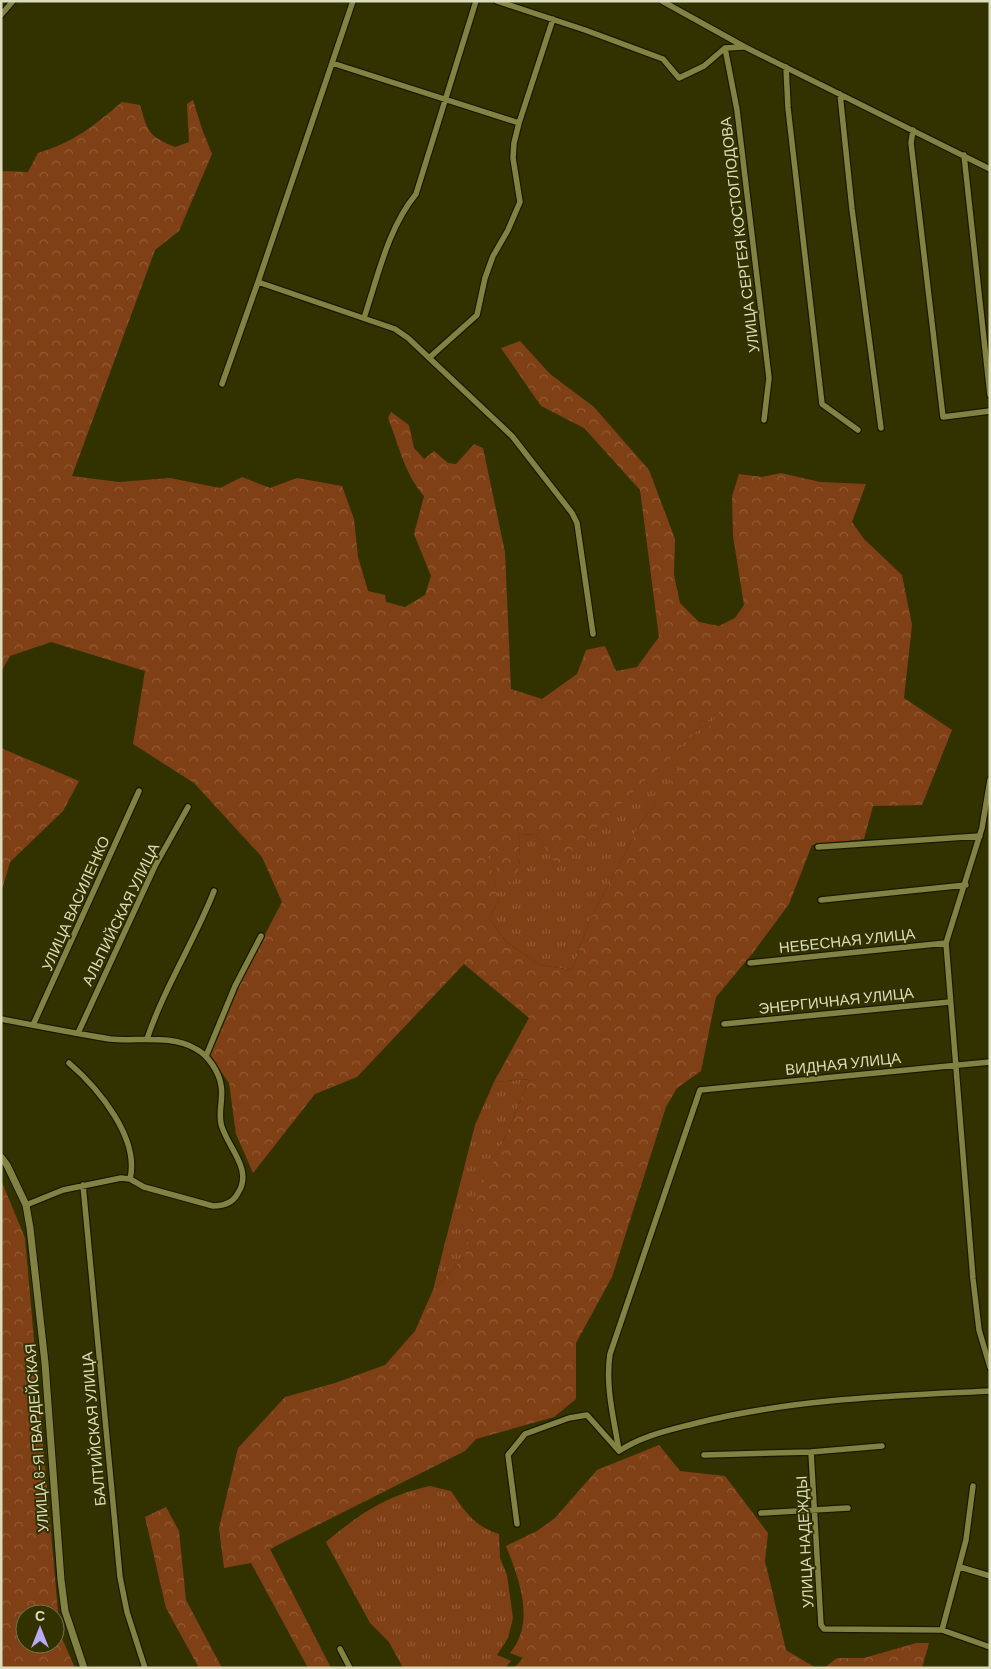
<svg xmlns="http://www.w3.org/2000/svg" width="991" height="1669" font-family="Barlow,sans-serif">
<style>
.grass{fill:url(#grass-tufts)}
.forest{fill:url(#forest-crowns);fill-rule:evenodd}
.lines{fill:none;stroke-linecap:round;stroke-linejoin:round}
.minor-casing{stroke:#191900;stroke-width:8}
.tertiary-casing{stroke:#191900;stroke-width:9}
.minor{stroke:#828342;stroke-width:5.5}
.tertiary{stroke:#828342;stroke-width:7}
.labels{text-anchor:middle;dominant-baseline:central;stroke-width:4;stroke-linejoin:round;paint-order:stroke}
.street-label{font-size:15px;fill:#dcddbd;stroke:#323200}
</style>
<defs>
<pattern id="grass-tufts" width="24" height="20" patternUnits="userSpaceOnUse" patternTransform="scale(1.25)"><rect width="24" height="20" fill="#804015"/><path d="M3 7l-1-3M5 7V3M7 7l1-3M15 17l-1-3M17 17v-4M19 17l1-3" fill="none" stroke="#915b35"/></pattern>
<pattern id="forest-crowns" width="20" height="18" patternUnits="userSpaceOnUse" patternTransform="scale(1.25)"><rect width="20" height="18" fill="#804015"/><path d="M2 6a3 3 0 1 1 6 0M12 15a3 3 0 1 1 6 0" fill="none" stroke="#915b35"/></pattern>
</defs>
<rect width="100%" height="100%" fill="#323200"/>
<path class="grass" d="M728,701L639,826L588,924L572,970L540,965L506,942L489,918L499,901L486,851L519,868L520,834L536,835L557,864Z
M530,1079L498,1153L465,1256L433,1290L475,1125L494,1082Z
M430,1486L451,1491C465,1512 474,1526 499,1534L500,1558L507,1575L513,1618L508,1638L497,1655L511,1661L505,1668H403L389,1642L370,1623L326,1542C359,1514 387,1495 430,1486Z"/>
<path class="forest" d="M193,100L202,129L212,154L179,231L155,250L72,476L119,482L170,478L220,488L242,477L270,488L297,478L342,486L354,519L358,557L368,591L385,595L386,602L405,607L425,595L431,576L414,534L424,496C404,473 399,445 388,418L391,412L409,425L414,448L424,459L434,451L448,463L456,464L474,444L483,448L505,552L511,689L542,699L577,674L586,650L605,646L616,671L637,667L659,637L640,490L584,428L541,406L501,348L520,341L550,374L594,407L649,470L675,539L674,575L680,603L699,622L719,626L735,618L744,605L733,536L732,496L739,474L762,477L781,473L820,482L866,484L852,522L864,539L902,575L912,625L904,698L952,730L922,805L873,806L864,839L812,845L789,904L752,954L716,997L701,1071L677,1088L666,1107L612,1277L576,1343V1399L554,1417L476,1439L465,1451L270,1549L331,1668H308L251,1563L224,1568L219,1528L238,1448L285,1397L335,1383L385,1365L415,1331L433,1290L465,1256L469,1239L461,1226L498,1153L530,1079L494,1082L529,1018L464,964L357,1077L315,1094L253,1173L236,1134L229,1083L205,1049L282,902L262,857L194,783L133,744L145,671L51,642L10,656L1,672V171L28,172L38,153C76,141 92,127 122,102L140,105C148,132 148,136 175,147L189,142L187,104ZM725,704L639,826L588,924L572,970L540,965L506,942L489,918L499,901L487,852L511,886L519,868L520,834L536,835L557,865Z
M1,748L79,781L63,811L10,862L1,893Z
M1,1180L25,1238L60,1634L75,1668H1ZM25,1614H55V1644H25Z
M659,1445L680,1471L725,1476L768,1533L765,1561L786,1650L816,1668H514L523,1658L510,1653C536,1622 519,1579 506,1546L537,1531L555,1518L597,1470Z
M166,1507L179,1531L186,1600L222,1668H199L166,1608L145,1517Z
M916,1643H929L922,1668H824L837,1658H864Z"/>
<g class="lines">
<defs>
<path id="minor" d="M353,1L258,282L395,329L408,338L512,436L572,513L577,523L593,634
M497,1L585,30L663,59L679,78L704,66L725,48L743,47
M662,1L745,47L990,169
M1,15L13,1
M725,48L737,110L769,378L764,420
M332,63L519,123
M786,67L788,108L822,404L858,430
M840,94L852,209L881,428
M913,130L911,143L943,417L990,411
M964,155L990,395
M364,318C378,276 388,228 416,194L476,1
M429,358L477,315L485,278L493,256L508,230L520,202L513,158L514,143L519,123L553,19
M222,384L258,282
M990,780L982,828L946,943L973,1279L979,1330L990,1367
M818,847L980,836
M821,900L966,885
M750,963L946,943
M1,1019C37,1026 73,1033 110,1039C137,1042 171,1034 196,1049C208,1055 219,1072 221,1085C224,1099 217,1114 222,1127C229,1149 253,1170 238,1193C233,1203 223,1206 213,1206L144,1187L130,1179L121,1178L63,1190L26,1205
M724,1024L950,1002
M33,1025L139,791
M78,1033L155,866L188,807
M147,1039C164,988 194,942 214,891
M206,1056L235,986L261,936
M69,1063C98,1088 140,1138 130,1179
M83,1185L120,1577L127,1612L145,1668
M619,1451C614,1419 605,1386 610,1354L700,1090L990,1062
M619,1451C642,1436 666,1431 693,1424C789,1399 891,1396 990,1391
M811,1452L821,1625L824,1629L942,1630L990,1647
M704,1455L811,1452L882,1446
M761,1513L848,1508
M517,1524L508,1455L525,1434L569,1418L587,1415L619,1451
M960,1567L990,1576
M942,1630L966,1540L973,1486
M340,1649L350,1668"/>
<path id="tertiary" d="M1,1157L7,1165L26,1205L30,1228L45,1363L61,1580L65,1611L84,1668"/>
</defs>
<use href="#minor" class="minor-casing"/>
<use href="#tertiary" class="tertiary-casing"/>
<use href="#minor" class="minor"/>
<use href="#tertiary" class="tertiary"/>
</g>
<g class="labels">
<g class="street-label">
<text transform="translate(739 235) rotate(-97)">УЛИЦА СЕРГЕЯ КОСТОГЛОДОВА</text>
<text transform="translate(75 903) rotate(-66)">УЛИЦА ВАСИЛЕНКО</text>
<text transform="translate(120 914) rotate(-64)">АЛЬПИЙСКАЯ УЛИЦА</text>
<text transform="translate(847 940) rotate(-6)">НЕБЕСНАЯ УЛИЦА</text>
<text transform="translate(836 1000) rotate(-6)">ЭНЕРГИЧНАЯ УЛИЦА</text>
<text transform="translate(843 1063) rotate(-6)">ВИДНАЯ УЛИЦА</text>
<text transform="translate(93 1429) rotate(-95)">БАЛТИЙСКАЯ УЛИЦА</text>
<text transform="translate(36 1438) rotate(-94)">УЛИЦА 8-Я ГВАРДЕЙСКАЯ</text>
<text transform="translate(804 1542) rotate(-93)">УЛИЦА НАДЕЖДЫ</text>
</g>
</g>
<rect width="991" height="1669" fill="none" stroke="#dcddbd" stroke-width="5"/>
<g transform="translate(40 1629)"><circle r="24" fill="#323200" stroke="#76764c"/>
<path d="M0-4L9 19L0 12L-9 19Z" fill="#b6acf8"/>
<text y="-8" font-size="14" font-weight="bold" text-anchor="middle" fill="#dcddbd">С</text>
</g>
</svg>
